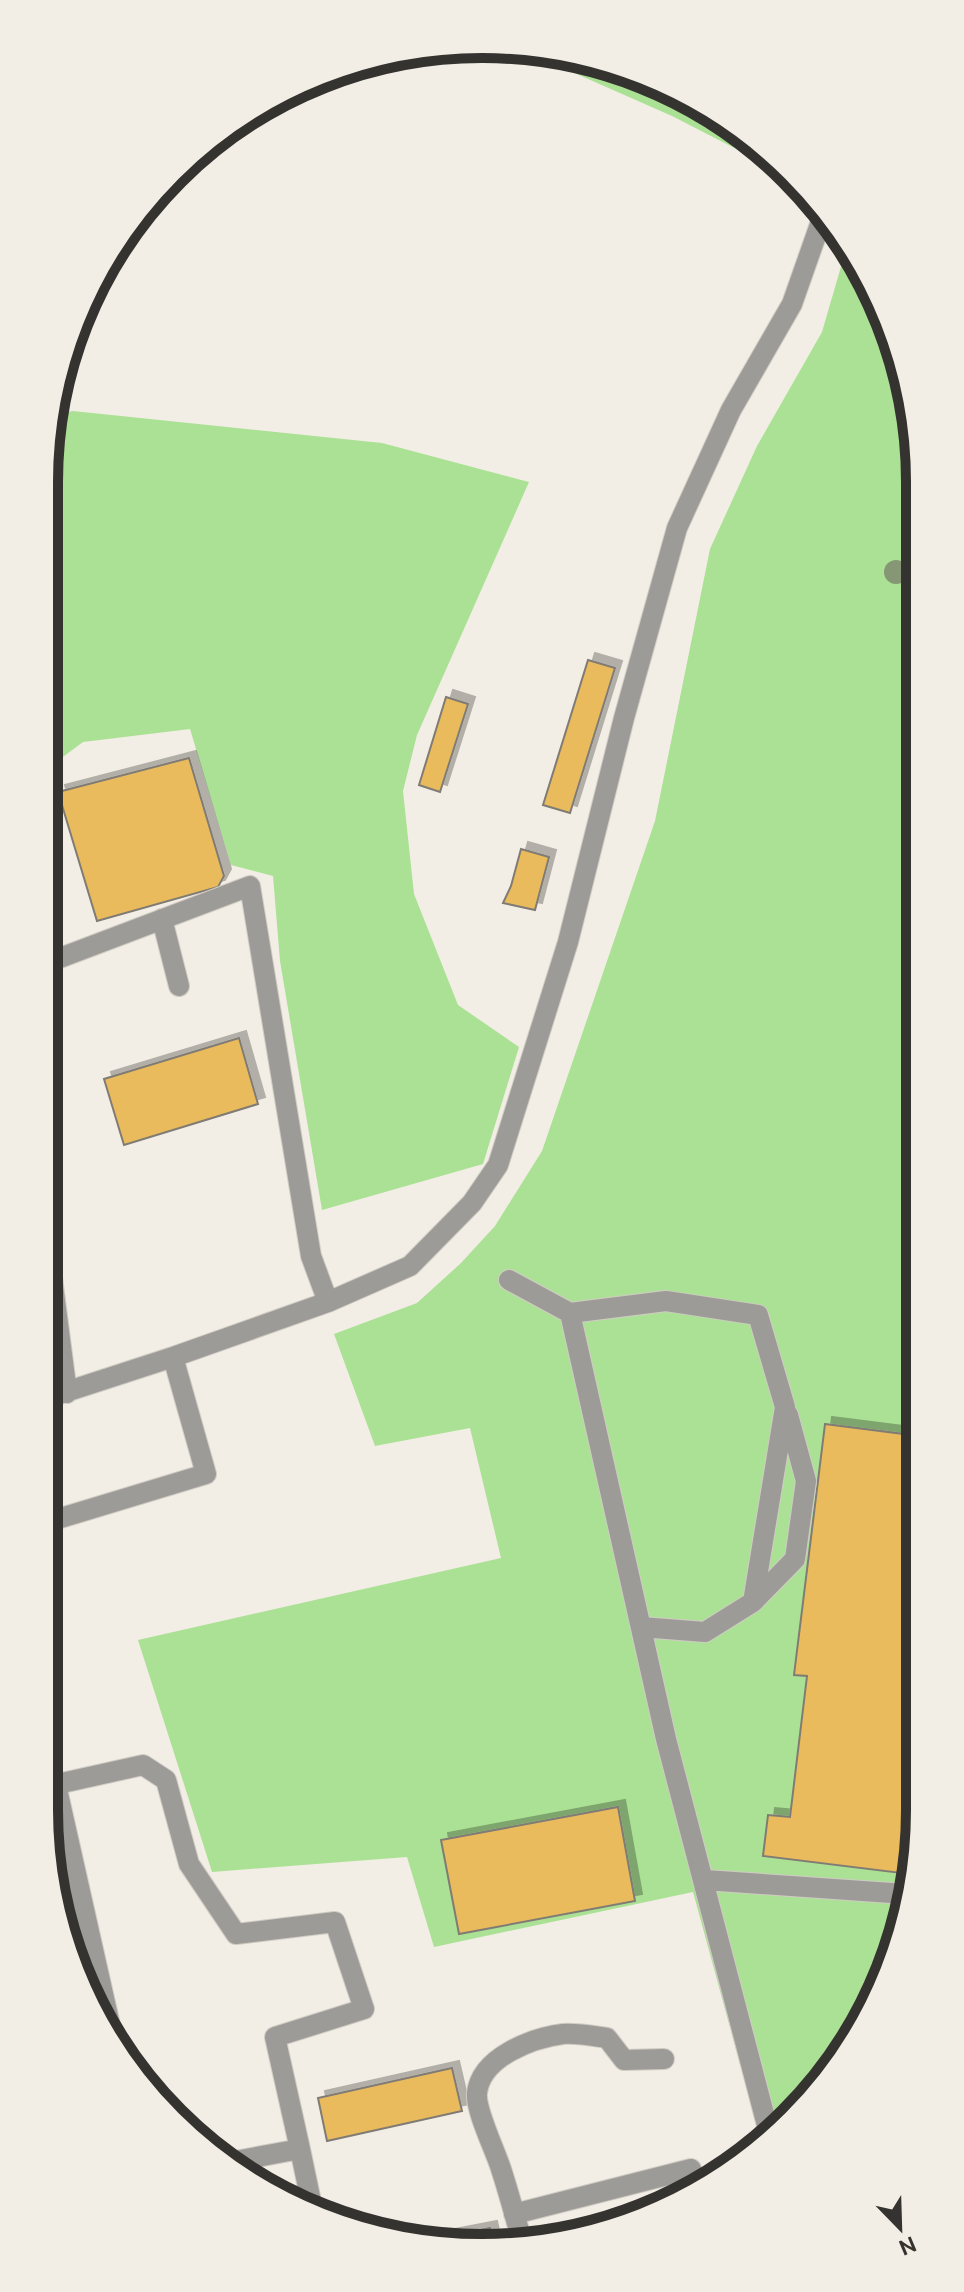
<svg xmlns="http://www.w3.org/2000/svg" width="964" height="2292" font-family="Ubuntu,sans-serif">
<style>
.green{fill:#abe194}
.building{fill:#e9bb5d;stroke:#807c74;stroke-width:2;filter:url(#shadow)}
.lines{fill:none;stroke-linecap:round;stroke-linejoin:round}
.minor-casing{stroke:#d0ccc4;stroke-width:22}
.minor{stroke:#9d9b97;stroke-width:20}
.tree{fill:#859775}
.rim{fill:none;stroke:#35332f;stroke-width:10}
</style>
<defs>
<filter id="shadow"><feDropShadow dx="7" dy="-7" stdDeviation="0" flood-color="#0004"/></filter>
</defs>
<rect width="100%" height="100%" fill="#f2eee5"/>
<path class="green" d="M453,45L514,53L649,80L725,118L781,166V172L672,116L545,60L448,46Z
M847,246L875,289L916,424L920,1810L897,1950L829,2077L761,2141L693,1892L434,1947L407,1857L212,1872L138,1640L501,1558L470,1428L375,1446L334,1334L417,1303L461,1263L495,1226L542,1151L655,821L710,549L757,446L822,332Z
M73,411L382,443L529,482L417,735L403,791L414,894L458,1005L519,1047L483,1164L322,1210L280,961L273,876L231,865L190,729L83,742L44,771V482L55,414Z"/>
<path class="building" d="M588,660L615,668L570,813L543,805Z
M446,697L468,704L440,792L419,785Z
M189,758L224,876L218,887L97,921L58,792Z
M521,849L549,857L535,910L503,903L511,886Z
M239,1038L258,1104L124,1145L104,1079Z
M825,1424L919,1436L920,1810L909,1874L763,1856L768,1815L790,1817L807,1676L794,1675Z
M618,1807L635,1901L459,1934L441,1840Z
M452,2068L462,2111L327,2141L318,2098Z
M490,2228L493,2242L424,2244L417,2242Z"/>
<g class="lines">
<defs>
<path id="minor" d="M162,919L179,986
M44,964L250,886L311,1256L328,1302
M44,1216L67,1393
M509,1280L570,1313L666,1301L758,1315L785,1407L753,1602L705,1632L641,1627
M570,1313L666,1739L769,2133
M44,1399L173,1357L328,1302L410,1266L472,1203L498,1165L568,942L624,718L677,528L731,410L792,304L824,213
M44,1523L206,1474L173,1357
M753,1602L795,1559L806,1481L788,1415
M56,1785L110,2025
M44,1787L143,1765L166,1780L189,1864L236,1934L335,1922L364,2009L275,2037L300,2149
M705,1880L906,1894
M230,2162L300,2149L312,2206
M514,2214L691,2169
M522,2241C515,2217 509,2193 501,2169C496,2152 475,2110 477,2093C481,2057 532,2038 563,2034C577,2033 593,2036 607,2038L624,2060L664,2059"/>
</defs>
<use href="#minor" class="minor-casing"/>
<use href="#minor" class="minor"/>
</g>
<circle class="tree" cx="896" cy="572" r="12"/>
<path d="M0 0H964V2292H0ZM482 58H482A424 424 0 0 1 906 482V1810A424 424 0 0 1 482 2234H482A424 424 0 0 1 58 1810V482A424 424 0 0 1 482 58Z" fill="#f2eee5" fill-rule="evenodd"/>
<path class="rim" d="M482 58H482A424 424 0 0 1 906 482V1810A424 424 0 0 1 482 2234H482A424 424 0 0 1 58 1810V482A424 424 0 0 1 482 58Z"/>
<g transform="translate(900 2228) rotate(157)" stroke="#f2eee5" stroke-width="6" paint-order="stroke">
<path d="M0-6L14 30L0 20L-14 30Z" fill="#35332f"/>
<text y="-12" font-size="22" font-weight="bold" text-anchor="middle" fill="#35332f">N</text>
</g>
</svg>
